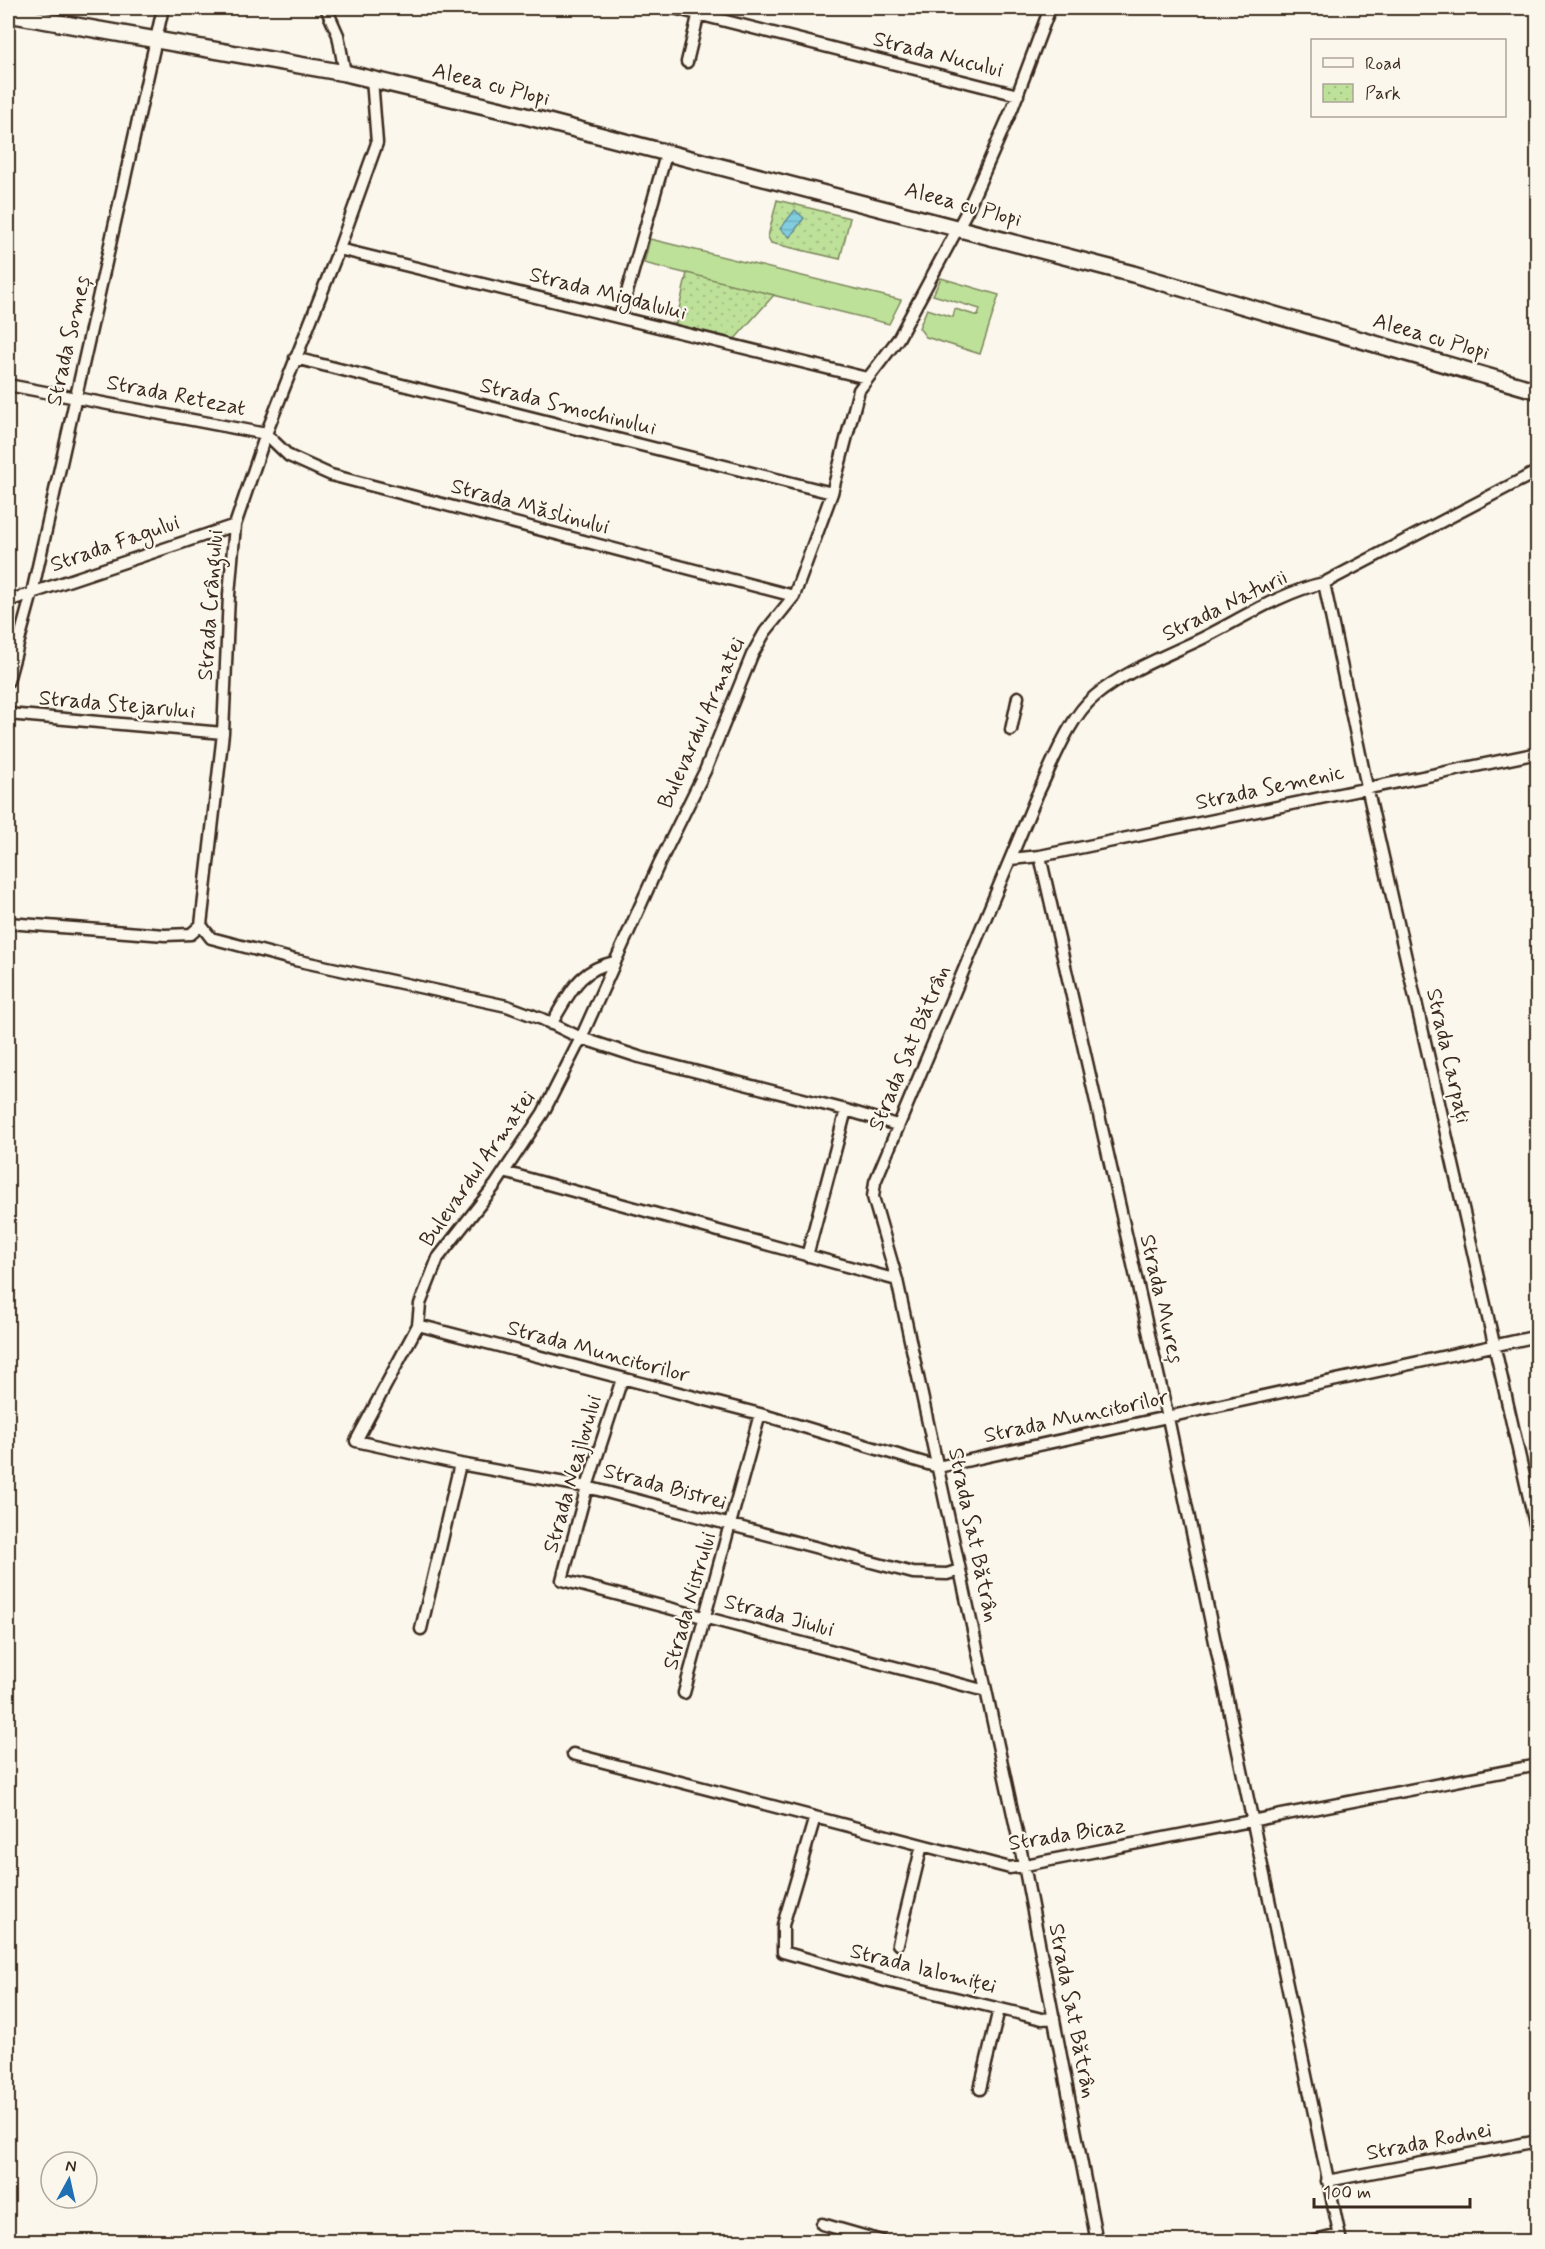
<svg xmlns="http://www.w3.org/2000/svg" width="1545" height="2249" font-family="Mynerve,sans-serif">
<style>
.grass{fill:#bee19a;stroke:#7c865c;stroke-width:1.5}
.park{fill:url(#park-dots);stroke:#7c865c;stroke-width:1.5}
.water{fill:url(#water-rules);stroke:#658c92;stroke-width:1.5}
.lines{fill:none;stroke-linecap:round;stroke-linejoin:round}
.street-casing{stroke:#3b2a1e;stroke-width:15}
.secondary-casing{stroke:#3b2a1e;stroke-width:20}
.street{stroke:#fbf7ec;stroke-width:10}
.secondary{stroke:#fbf7ec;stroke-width:15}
.labels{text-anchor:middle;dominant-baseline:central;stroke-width:4.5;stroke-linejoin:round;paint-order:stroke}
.street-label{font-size:22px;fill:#3b2a1e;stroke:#fbf7ec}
</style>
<defs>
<pattern id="park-dots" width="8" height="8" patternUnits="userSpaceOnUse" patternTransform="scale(1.5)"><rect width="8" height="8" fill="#bee19a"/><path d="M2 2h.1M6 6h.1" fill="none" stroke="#a4c184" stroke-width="1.8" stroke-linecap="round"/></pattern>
<pattern id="water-rules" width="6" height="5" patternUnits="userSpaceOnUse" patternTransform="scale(1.5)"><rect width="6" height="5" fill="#81cde0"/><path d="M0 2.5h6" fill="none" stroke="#70b0c0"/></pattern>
</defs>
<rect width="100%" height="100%" fill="#fbf7ec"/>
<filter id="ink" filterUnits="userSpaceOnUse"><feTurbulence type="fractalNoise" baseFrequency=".0167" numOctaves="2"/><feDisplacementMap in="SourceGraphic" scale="12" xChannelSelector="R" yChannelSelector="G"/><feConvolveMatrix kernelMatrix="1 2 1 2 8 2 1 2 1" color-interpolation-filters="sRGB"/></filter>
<g filter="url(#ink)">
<path class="grass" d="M650,239L901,300L889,324L644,263Z
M941,278L999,295L980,354L926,337L919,328L927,309L953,317L955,309L978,316L980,309L933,295Z"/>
<path class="park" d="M777,200L850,218L840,259L771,243L768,237Z
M687,273L774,295L733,341L675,327Z"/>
<path class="water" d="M795,210L804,218L790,237L780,229Z"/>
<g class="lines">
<defs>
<path id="street" d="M326,8L338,35L345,73
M674,8L1018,95
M687,62L700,8
M339,249L867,378
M620,317L667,151
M295,358L832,493
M8,385L266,434
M266,434L289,456L331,475L794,596
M1324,583L1367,787L1538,1537
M8,601L235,525
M8,681L32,593L163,8
M8,714L223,733
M1011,730L1018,697
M1040,856L1168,1418L1341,2242
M1011,859L1040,856L1538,753
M8,923L165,935L191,934L201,925L223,733L229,595L235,525L266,434L339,249L377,143L372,79
M201,925L211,938L295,960L507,1006L542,1019L581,1038L639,1057L846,1110L897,1125
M551,1024C571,993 576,971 614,962
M504,1172L897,1280
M807,1256L846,1110
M418,1325L760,1414L938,1467L1538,1336
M622,1379L587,1487L562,1580L986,1691
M960,1570L947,1574L913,1573L587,1487L460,1464L356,1441L418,1325L420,1304L438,1258L496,1184L543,1113L581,1038L659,864L705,771L752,655L765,632L794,596L832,493L859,390L898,339L967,211L1012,109L1050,8
M421,1629L460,1464
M684,1693L760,1414
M573,1754L1010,1868L1538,1765
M815,1817L783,1925V1952L889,1982L1042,2019L1054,2018
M898,1944L922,1845
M980,2089L999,2009
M1327,2181L1538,2141
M822,2224L885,2242
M1097,2242L1024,1865L897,1280L873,1197L875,1182L1037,795C1052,765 1069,717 1095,696C1125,671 1168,655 1203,638C1239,620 1284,591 1324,583L1538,471
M1311,2242L1339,2235"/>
<path id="secondary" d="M8,14L345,73L506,111L1133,274L1538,391"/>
</defs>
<use href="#street" class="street-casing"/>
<use href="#secondary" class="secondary-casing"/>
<use href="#street" class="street"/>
<use href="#secondary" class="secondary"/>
</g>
</g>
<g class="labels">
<g class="street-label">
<text transform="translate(938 55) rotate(14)">Strada Nucului</text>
<text transform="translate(491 85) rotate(14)">Aleea cu Plopi</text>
<text transform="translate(963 205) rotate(15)">Aleea cu Plopi</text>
<text transform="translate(608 294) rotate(14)">Strada Migdalului</text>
<text transform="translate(1431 337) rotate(16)">Aleea cu Plopi</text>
<text transform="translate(69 341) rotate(-77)">Strada Someș</text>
<text transform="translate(176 396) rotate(11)">Strada Retezat</text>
<text transform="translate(568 407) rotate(14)">Strada Smochinului</text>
<text transform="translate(530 507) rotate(15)">Strada Măslinului</text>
<text transform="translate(115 544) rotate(-19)">Strada Fagului</text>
<text transform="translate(211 605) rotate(-86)">Strada Crângului</text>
<text transform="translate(1225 606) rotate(-26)">Strada Naturii</text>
<text transform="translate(117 705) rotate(5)">Strada Stejarului</text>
<text transform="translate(702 723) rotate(-66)">Bulevardul Armatei</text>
<text transform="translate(1270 788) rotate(-12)">Strada Semenic</text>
<text transform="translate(910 1048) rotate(-67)">Strada Sat Bătrân</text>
<text transform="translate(1448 1056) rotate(77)">Strada Carpați</text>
<text transform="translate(478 1169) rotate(-55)">Bulevardul Armatei</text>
<text transform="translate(1161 1299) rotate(77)">Strada Mureș</text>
<text transform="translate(598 1352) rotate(15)">Strada Muncitorilor</text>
<text transform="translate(1076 1417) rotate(-12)">Strada Muncitorilor</text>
<text transform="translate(573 1474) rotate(-74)">Strada Neajlovului</text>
<text transform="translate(665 1487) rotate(15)">Strada Bistrei</text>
<text transform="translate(973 1535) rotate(78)">Strada Sat Bătrân</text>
<text transform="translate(690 1601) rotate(-74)">Strada Nistrului</text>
<text transform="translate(779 1616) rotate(15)">Strada Jiului</text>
<text transform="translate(1067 1835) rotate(-9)">Strada Bicaz</text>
<text transform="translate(923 1969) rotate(14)">Strada Ialomiței</text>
<text transform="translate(1072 2011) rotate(79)">Strada Sat Bătrân</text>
<text transform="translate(1429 2142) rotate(-11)">Strada Rodnei</text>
</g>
</g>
<rect width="1545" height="2249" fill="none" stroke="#fbf7ec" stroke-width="30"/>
<rect x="15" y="15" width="1515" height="2219" fill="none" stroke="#3b2a1e" stroke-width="2" filter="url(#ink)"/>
<rect x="1311" y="39" width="195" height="78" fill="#fbf7ec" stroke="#aea59a" stroke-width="1.5"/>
<rect x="1323" y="58" width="30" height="9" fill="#fbf7ec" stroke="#aea59a" stroke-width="1.5"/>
<text x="1365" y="69" font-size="18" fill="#3b2a1e">Road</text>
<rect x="1323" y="84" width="30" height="18" fill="url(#park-dots)" stroke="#aea59a" stroke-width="1.5"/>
<text x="1365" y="99" font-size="18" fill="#3b2a1e">Park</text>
<g transform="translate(69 2180) rotate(8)"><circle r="28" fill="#fbf7ec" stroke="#aea59a" stroke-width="1.5"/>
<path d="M0-4.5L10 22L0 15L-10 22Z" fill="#1f6fb2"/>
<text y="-9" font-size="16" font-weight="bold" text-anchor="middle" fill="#3b2a1e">N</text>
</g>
<path d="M1314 2198v9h156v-9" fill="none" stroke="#3b2a1e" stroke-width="3"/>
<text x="1323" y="2198" font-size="18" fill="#3b2a1e" stroke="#fbf7ec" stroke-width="4.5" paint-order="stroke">100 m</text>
</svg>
